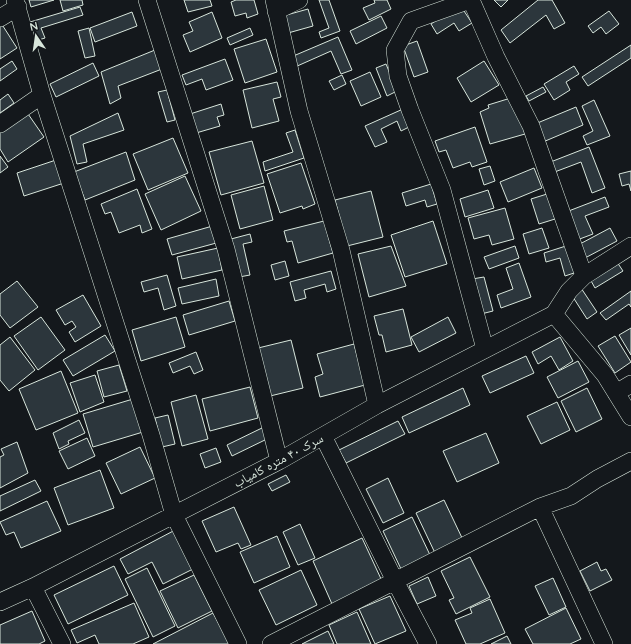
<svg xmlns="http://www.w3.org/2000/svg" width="631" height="644" font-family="Quicksand,'Noto Naskh Arabic',sans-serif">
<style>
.building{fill:#2c363c;stroke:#d8e6dc}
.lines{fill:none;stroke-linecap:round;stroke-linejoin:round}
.minor-casing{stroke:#d8e6dc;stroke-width:18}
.minor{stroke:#14181c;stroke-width:17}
.labels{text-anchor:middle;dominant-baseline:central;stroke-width:3;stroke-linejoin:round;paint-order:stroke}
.street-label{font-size:13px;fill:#d8e6dc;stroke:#14181c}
</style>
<rect width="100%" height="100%" fill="#14181c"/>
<path class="building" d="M29,0H54L31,7Z
M60,0H82L83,5L63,11Z
M184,0H210L212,6L188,12Z
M236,0H254L258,14L247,18L246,13L235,16L231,2Z
M319,0H329L340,31L321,38L319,32L329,28Z
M374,0H387L391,9L369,20L363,8L375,3Z
M494,0H508L501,7Z
M538,0H552L565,23L554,29L546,15L510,43L501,30Z
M460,5L472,23L459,31L454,23L437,34L431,24Z
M80,7L83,15L41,28L45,38L35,41L30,22Z
M308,9L313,26L288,33L283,16Z
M609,11L619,24L606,34L601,27L593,33L588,26Z
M132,12L137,26L95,42L90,28Z
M212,12L222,38L190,52L183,35L193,31L189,22Z
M381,16L387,28L356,44L350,31Z
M1,23L17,48L0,59V24Z
M89,28L95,56L85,58L78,31Z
M250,28L253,35L230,45L227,38Z
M338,37L352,70L341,74L331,51L295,67L291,57Z
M266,39L277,72L245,83L234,49Z
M417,41L428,72L414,77L403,46Z
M631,45V58L588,86L582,77Z
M155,50L162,69L118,86L121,98L110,104L101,72Z
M225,59L233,80L206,90L202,79L186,85L182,75Z
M12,61L17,69L0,81V69Z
M484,61L499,85L471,102L457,78Z
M93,63L99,76L56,97L50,84Z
M386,64L397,91L387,96L376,68Z
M574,66L579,74L566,82L570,90L554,100L544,84Z
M370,72L381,97L361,106L350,81Z
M342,75L346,84L334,90L329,81Z
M277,82L281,97L273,99L279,121L252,128L243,90Z
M543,87L546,92L529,101L526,96Z
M167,90L175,120L167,122L158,92Z
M8,94L14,103L0,113V100Z
M514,97L525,134L490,144L480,112L489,108L488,105Z
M594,100L610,136L587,145L583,136L593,131L582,106Z
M221,104L224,115L217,117L220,126L196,133L190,114Z
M576,107L583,125L543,142L535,124Z
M403,109L411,126L401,131L397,121L381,129L387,142L375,147L365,126Z
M26,111L44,137L8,162L0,149V129Z
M118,113L124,130L83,144L87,162L77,164L70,136Z
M475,127L487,162L472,167L470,162L453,168L446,150L439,152L435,141Z
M295,130L304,158L265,171L263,162L293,152L286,133Z
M173,138L188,173L148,190L133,154Z
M252,141L264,183L221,195L209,152Z
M589,147L605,188L592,193L581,162L552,173L548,163Z
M126,152L135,180L85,200L74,172Z
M0,156L8,167L0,173Z
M56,160L64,183L24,196L17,173Z
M301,163L315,204L303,209L302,206L280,213L267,174Z
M490,166L495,181L484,185L479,169Z
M534,168L542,188L508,202L500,182Z
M631,171V191L629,184L622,186L619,174Z
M185,176L201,211L161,230L145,194Z
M431,184L437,204L427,207L425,200L406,206L402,193Z
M264,186L273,220L240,229L231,195Z
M137,189L152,229L142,233L140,225L119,233L111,212L105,214L101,204Z
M488,190L494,208L465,217L460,199Z
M371,191L383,237L347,246L335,200Z
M547,194L555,219L539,224L531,199Z
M605,197L609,207L585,216L593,234L577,240L566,212Z
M505,208L514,239L492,245L489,235L474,239L468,218Z
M324,221L333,253L298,263L292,241L287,242L284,231Z
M433,221L447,264L405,277L391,235Z
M216,225L220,242L172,255L167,239Z
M542,228L549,248L529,254L523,234Z
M610,228L617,241L585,258L578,245Z
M250,234L252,242L243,244L250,275L239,277L231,239Z
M569,245L577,272L565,276L560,258L546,262L544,253Z
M391,246L406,286L369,297L358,254Z
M515,246L519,258L489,269L484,257Z
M218,248L222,270L182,279L177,257Z
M285,261L289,276L275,280L271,265Z
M617,262L623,271L595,288L590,279Z
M519,263L531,297L501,308L497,295L513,289L506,268Z
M331,271L336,289L327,292L325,284L304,290L306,298L295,301L290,282Z
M167,275L176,306L164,310L158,288L144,292L141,282Z
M484,277L493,311L481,314L472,279Z
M216,279L219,296L182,304L178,288Z
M17,281L38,307L10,328L0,315V294Z
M581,288L597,312L587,319L571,294Z
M631,291V307L629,304L606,320L600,313Z
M83,295L101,326L75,342L69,332L76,327L72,321L65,325L56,310Z
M229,301L235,321L189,335L183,315Z
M403,309L412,345L386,352L382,335H379L374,316Z
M41,317L65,350L38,370L14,336Z
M176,317L185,347L141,361L132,330Z
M448,317L456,333L419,352L411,337Z
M631,328V355L619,335Z
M105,335L115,351L73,376L63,360Z
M615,336L631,362L615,373L598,346Z
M10,337L35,370L9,391L0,380V345Z
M560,337L573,361L559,370L551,356L538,364L532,352Z
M291,340L303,388L266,397L254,349Z
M354,344L365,385L320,397L315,377L323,374L317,354Z
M196,352L203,370L194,374L190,366L173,373L169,363Z
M526,356L534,373L490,393L482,376Z
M578,361L589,382L558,398L547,377Z
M119,365L127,391L104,397L97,371Z
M61,371L78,413L36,430L19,389Z
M95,375L104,402L80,412L70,383Z
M250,387L258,418L210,431L202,399Z
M463,388L470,405L409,433L402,417Z
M587,388L602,419L576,432L561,401Z
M196,395L208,439L182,446L171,402Z
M133,399L143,432L93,447L83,414Z
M557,402L570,430L541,444L527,416Z
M168,415L175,444L162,447L155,418Z
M79,420L85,433L68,441L69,444L59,449L53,433Z
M398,421L405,434L346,463L339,450Z
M264,427L269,438L232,456L227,445Z
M486,433L499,463L457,482L443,451Z
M87,438L95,456L68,469L59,451Z
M17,442L28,473L0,488V457L4,455L1,449Z
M140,447L155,478L121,494L106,463Z
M216,448L221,462L205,468L200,454Z
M100,470L114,508L68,525L54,488Z
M286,475L290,482L272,491L268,484Z
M388,478L404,513L383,523L366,489Z
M35,480L41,491L0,511V496Z
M444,500L463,540L435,553L416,513Z
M47,501L61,531L21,548L14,532L6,535L0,522Z
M234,507L251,545L241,549L238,543L216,552L202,521Z
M412,517L430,555L401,569L383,531Z
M300,524L315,558L298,565L283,532Z
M177,529L197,567L163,584L152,562L128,574L120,559Z
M277,536L290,567L254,583L240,552Z
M362,538L382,581L332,604L313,561Z
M470,557L490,597L456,614L449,600L454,598L441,571Z
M597,562L601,571L606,569L612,580L590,591L580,571Z
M114,566L128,595L68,624L54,595Z
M147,568L175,626L153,637L125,579Z
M301,570L317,605L276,625L259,590Z
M194,575L212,611L178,628L160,591Z
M428,577L436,596L417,604L409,586Z
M553,578L566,607L549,615L535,586Z
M390,596L406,631L375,644L359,609Z
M490,599L505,633L480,644H466L455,620L472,613L470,608Z
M134,603L149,637L133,644H99L95,635L77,643L71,630Z
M566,608L581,639L570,644H533L525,629Z
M32,611L45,641L39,644H0V625Z
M357,612L371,644H337L329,625Z
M213,613L230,644H153Z
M328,631L334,644H302Z
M507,636L511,644H491Z"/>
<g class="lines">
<defs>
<path id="minor" d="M15,0L42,95L151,435L174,515L238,644
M147,0L226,249L279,461
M274,0L299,111L341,250L377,405
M470,0L411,21L395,50L398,76L410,110L442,190L485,349
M471,0L496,57L531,126L584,276
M276,11L299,0
M0,18L18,7
M0,124L42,95
M554,314L605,375L631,417
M616,393L631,384
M323,436L395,581L428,644
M540,507L604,644
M33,587L62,644
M0,602L33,587L279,461L377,405L554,314L569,291L584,276L631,246
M271,644L540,507L571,496L597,479L631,461"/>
</defs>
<use href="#minor" class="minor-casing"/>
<use href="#minor" class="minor"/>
</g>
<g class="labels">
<g class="street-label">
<text transform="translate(278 460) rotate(-28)">سرک ۴۰ متره کامیاب</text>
</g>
</g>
<g transform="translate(36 36) rotate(347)" stroke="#14181c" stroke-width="3" paint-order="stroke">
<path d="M0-3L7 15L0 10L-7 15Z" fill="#d8e6dc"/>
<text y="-6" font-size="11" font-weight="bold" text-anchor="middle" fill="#d8e6dc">N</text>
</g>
</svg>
